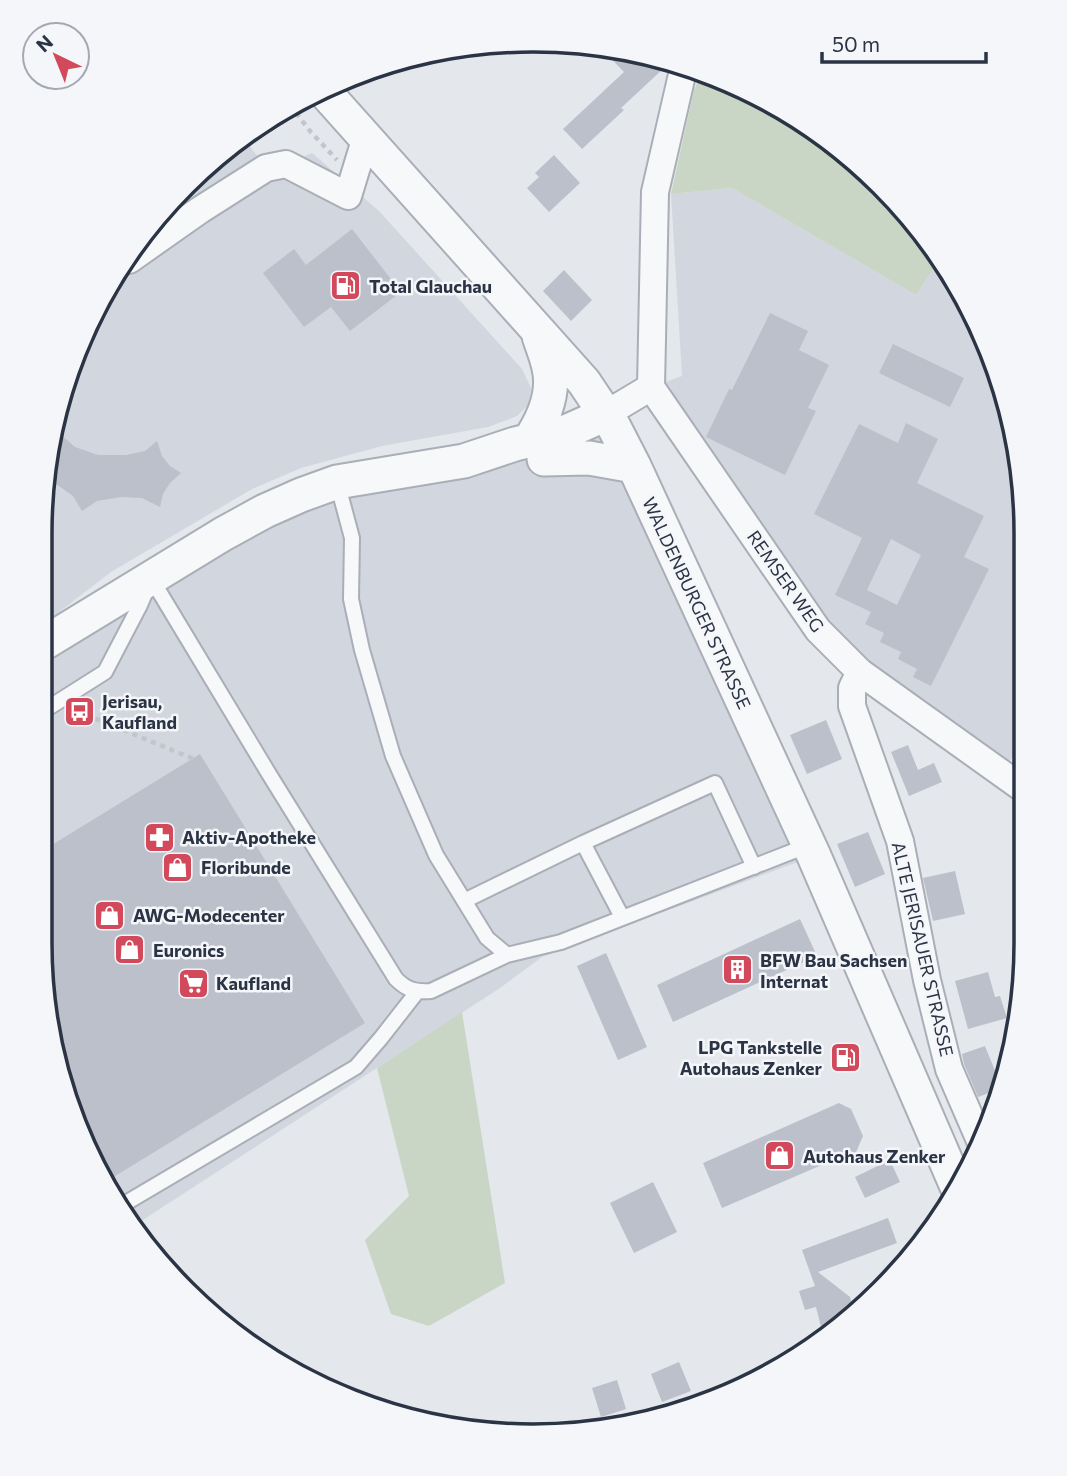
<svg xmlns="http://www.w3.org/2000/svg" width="1067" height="1476" font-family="Commissioner,sans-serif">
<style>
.built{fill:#d2d6de}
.green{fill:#c9d6c5}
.building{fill:#bbc0ca;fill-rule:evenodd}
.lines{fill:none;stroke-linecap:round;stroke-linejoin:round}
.service-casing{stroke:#a9aeb7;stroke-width:18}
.minor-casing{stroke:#a9aeb7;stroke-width:30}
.tertiary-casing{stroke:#a9aeb7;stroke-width:37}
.path{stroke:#c2c5cb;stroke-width:4.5;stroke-dasharray:5 5;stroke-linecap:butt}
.service{stroke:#f7f8fa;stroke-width:14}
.minor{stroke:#f7f8fa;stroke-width:26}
.tertiary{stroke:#f7f8fa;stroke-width:33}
.labels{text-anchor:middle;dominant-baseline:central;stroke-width:5;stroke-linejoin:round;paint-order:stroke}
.poi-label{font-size:18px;font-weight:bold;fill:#2b3445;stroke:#f4f6f9;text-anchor:start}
.street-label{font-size:18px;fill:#2b3445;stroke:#f4f6f9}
.rim{fill:none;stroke:#2b3445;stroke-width:3.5}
</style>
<rect width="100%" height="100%" fill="#e4e7ec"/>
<path class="built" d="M243,137L266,168L286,164L312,153L379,211L522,369L531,388L529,404L517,416L488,427L382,446L301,468L252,489L111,572L46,622L50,437L107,287L209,162Z
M732,188L916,295L938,262L989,344L1022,469L1024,741L1002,772L860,672L651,387L682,376L671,194Z
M606,414L814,856L542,957L500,988L132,1227L123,1216L57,1071L40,942L46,651L223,534L464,461L532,460L558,455L599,436Z"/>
<path class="green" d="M702,72L752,91L834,142L905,209L938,262L916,295L732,188L671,194L694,90Z
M462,1012L505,1283L429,1326L391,1314L365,1240L409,1196L377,1068Z"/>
<path class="building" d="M600,47L655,56L665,67L621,108L624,110L582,149L563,129L624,72Z
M554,155L580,183L549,212L527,188L539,177L535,173Z
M352,229L401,292L350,331L331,307L304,327L263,273L294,249L306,265Z
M564,270L592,300L571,321L543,291Z
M770,313L808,331L799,350L829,365L808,408L816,411L785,475L706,437L729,389L732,390Z
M893,344L964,378L950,407L879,373Z
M906,423L938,439L917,483L984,516L964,557L989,569L931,686L913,677L917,669L898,659L901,652L880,642L884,633L865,624L871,612L835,595L862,538L814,514L859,424L898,443ZM891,539L921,555L897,605L867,590Z
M53,428L75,447L98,455H126L145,451L157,441L162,456L170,466L181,473L170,483L163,494L160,507L142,498L121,497L97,501L82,511L73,496L49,479L50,437Z
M826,720L842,759L807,774L790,735Z
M908,745L918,770L934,763L942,782L909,796L891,752Z
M200,754L365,1023L107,1181L57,1071L40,942L42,851Z
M868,832L885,874L855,887L837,844Z
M955,871L965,914L933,921L923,878Z
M800,919L817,956L673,1022L657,985Z
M606,953L647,1047L618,1060L577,966Z
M988,972L995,997L1000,996L1007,1018L968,1029L955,981Z
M985,1046L1002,1088L978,1097L964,1064L962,1054Z
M839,1103L851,1109L863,1136L850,1166L845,1155L722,1208L703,1163Z
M890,1160L900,1182L865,1198L855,1177Z
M653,1182L677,1232L634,1253L610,1203Z
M888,1218L897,1243L818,1272L850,1297L855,1316L823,1335L816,1307L805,1310L799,1291L815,1286L802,1250Z
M679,1362L691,1391L662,1402L651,1374Z
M617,1380L626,1409L601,1417L592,1388Z"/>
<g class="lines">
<defs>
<path id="service" d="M337,482L352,538L351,599L362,650L393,756L436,855L487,938L507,955L561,942L809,845
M151,578L269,774L396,979C407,990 415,992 431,991L507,955
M45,710L105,672L140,605L148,586
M583,843L622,917
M464,901L583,843L715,783L754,867
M119,1207L356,1067L381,1038L417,992"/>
<path id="minor" d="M684,66L655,192L651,387L818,630L860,672L1025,790
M129,260L200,210L266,168L286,164L348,196L366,137
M606,414L651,387
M860,672L852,688V706L900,841L927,980L949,1069L982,1145"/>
<path id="tertiary" d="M323,90L584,382L614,427L634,466L814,856L958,1189
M529,441C543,420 555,394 549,368C547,357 542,346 539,336
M544,459L589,458L634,466
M46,642L223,534L265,511L301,495L337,482L464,461L515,444L568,431L606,414"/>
</defs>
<use href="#service" class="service-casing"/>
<use href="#minor" class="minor-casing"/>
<use href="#tertiary" class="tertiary-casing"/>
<path class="path" d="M290,105L310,131L337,160
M77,711L194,759"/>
<use href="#service" class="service"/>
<use href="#minor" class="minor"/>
<use href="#tertiary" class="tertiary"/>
</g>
<defs>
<symbol id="fuel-square" viewBox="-11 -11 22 22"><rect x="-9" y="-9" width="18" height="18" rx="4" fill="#d1495b" stroke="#f4f6f9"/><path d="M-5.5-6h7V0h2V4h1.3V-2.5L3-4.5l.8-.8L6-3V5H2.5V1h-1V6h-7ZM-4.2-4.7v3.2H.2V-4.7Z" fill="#fff"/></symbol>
<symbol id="bus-square" viewBox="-11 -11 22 22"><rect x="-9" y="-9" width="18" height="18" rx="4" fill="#d1495b" stroke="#f4f6f9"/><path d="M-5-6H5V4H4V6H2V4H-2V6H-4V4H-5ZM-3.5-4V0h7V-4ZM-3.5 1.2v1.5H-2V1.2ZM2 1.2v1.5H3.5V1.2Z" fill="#fff"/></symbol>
<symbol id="pharmacy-square" viewBox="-11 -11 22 22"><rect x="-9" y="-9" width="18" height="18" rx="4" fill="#d1495b" stroke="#f4f6f9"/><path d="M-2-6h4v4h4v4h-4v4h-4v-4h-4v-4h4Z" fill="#fff"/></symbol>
<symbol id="shop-square" viewBox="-11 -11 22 22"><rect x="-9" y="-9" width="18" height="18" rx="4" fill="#d1495b" stroke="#f4f6f9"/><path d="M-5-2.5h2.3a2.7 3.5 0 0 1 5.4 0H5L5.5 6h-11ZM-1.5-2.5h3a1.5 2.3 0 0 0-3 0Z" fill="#fff"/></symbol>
<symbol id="building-square" viewBox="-11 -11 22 22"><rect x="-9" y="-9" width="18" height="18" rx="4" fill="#d1495b" stroke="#f4f6f9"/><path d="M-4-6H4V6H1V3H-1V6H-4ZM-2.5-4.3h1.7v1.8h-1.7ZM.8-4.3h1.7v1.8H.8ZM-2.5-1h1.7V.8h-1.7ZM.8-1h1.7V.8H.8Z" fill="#fff"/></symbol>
<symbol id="supermarket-square" viewBox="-11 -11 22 22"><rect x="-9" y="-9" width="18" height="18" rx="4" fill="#d1495b" stroke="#f4f6f9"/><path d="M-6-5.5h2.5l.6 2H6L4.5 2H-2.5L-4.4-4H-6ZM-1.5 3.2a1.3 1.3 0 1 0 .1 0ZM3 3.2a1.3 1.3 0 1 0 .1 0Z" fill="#fff"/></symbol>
</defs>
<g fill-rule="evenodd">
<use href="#fuel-square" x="328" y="268" width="35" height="35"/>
<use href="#bus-square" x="62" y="694" width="35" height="35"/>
<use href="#pharmacy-square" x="142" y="820" width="35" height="35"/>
<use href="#shop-square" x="160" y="850" width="35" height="35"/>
<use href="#shop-square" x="92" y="898" width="35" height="35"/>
<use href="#shop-square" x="112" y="932" width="35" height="35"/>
<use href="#building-square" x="720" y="952" width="35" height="35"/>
<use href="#supermarket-square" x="176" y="966" width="35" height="35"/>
<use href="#fuel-square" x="828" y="1040" width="35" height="35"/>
<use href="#shop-square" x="762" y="1138" width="35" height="35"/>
</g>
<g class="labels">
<g class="poi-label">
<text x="369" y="286">Total Glauchau</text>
<text x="102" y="701">Jerisau,<tspan x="102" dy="21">Kaufland</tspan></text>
<text x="182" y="837">Aktiv-Apotheke</text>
<text x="201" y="867">Floribunde</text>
<text x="133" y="915">AWG-Modecenter</text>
<text x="153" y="950">Euronics</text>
<text x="760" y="960">BFW Bau Sachsen<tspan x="760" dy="21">Internat</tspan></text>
<text x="216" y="983">Kaufland</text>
<text x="822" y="1047" text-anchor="end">LPG Tankstelle<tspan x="822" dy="21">Autohaus Zenker</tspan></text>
<text x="803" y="1156">Autohaus Zenker</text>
</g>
<g class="street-label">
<text transform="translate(786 581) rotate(55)">REMSER WEG</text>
<text transform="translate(697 603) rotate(65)">WALDENBURGER STRASSE</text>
<text transform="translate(923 949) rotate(77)">ALTE JERISAUER STRASSE</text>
</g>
</g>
<path d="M0 0H1067V1476H0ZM533 52H533A481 481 0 0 1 1014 533V943A481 481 0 0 1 533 1424H533A481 481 0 0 1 52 943V533A481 481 0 0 1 533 52Z" fill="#f4f6f9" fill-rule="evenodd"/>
<path class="rim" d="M533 52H533A481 481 0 0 1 1014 533V943A481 481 0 0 1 533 1424H533A481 481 0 0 1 52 943V533A481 481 0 0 1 533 52Z"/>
<g transform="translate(56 56) rotate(317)"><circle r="33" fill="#f4f6f9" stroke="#a4a8b1" stroke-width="2"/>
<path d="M0-5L12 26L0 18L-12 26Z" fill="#d1495b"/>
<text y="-10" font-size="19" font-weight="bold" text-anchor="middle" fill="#2b3445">N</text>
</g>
<path d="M822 52v10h164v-10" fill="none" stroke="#2b3445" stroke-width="3.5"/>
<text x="832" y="52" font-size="21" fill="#2b3445" stroke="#f4f6f9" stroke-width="5" paint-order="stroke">50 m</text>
</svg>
